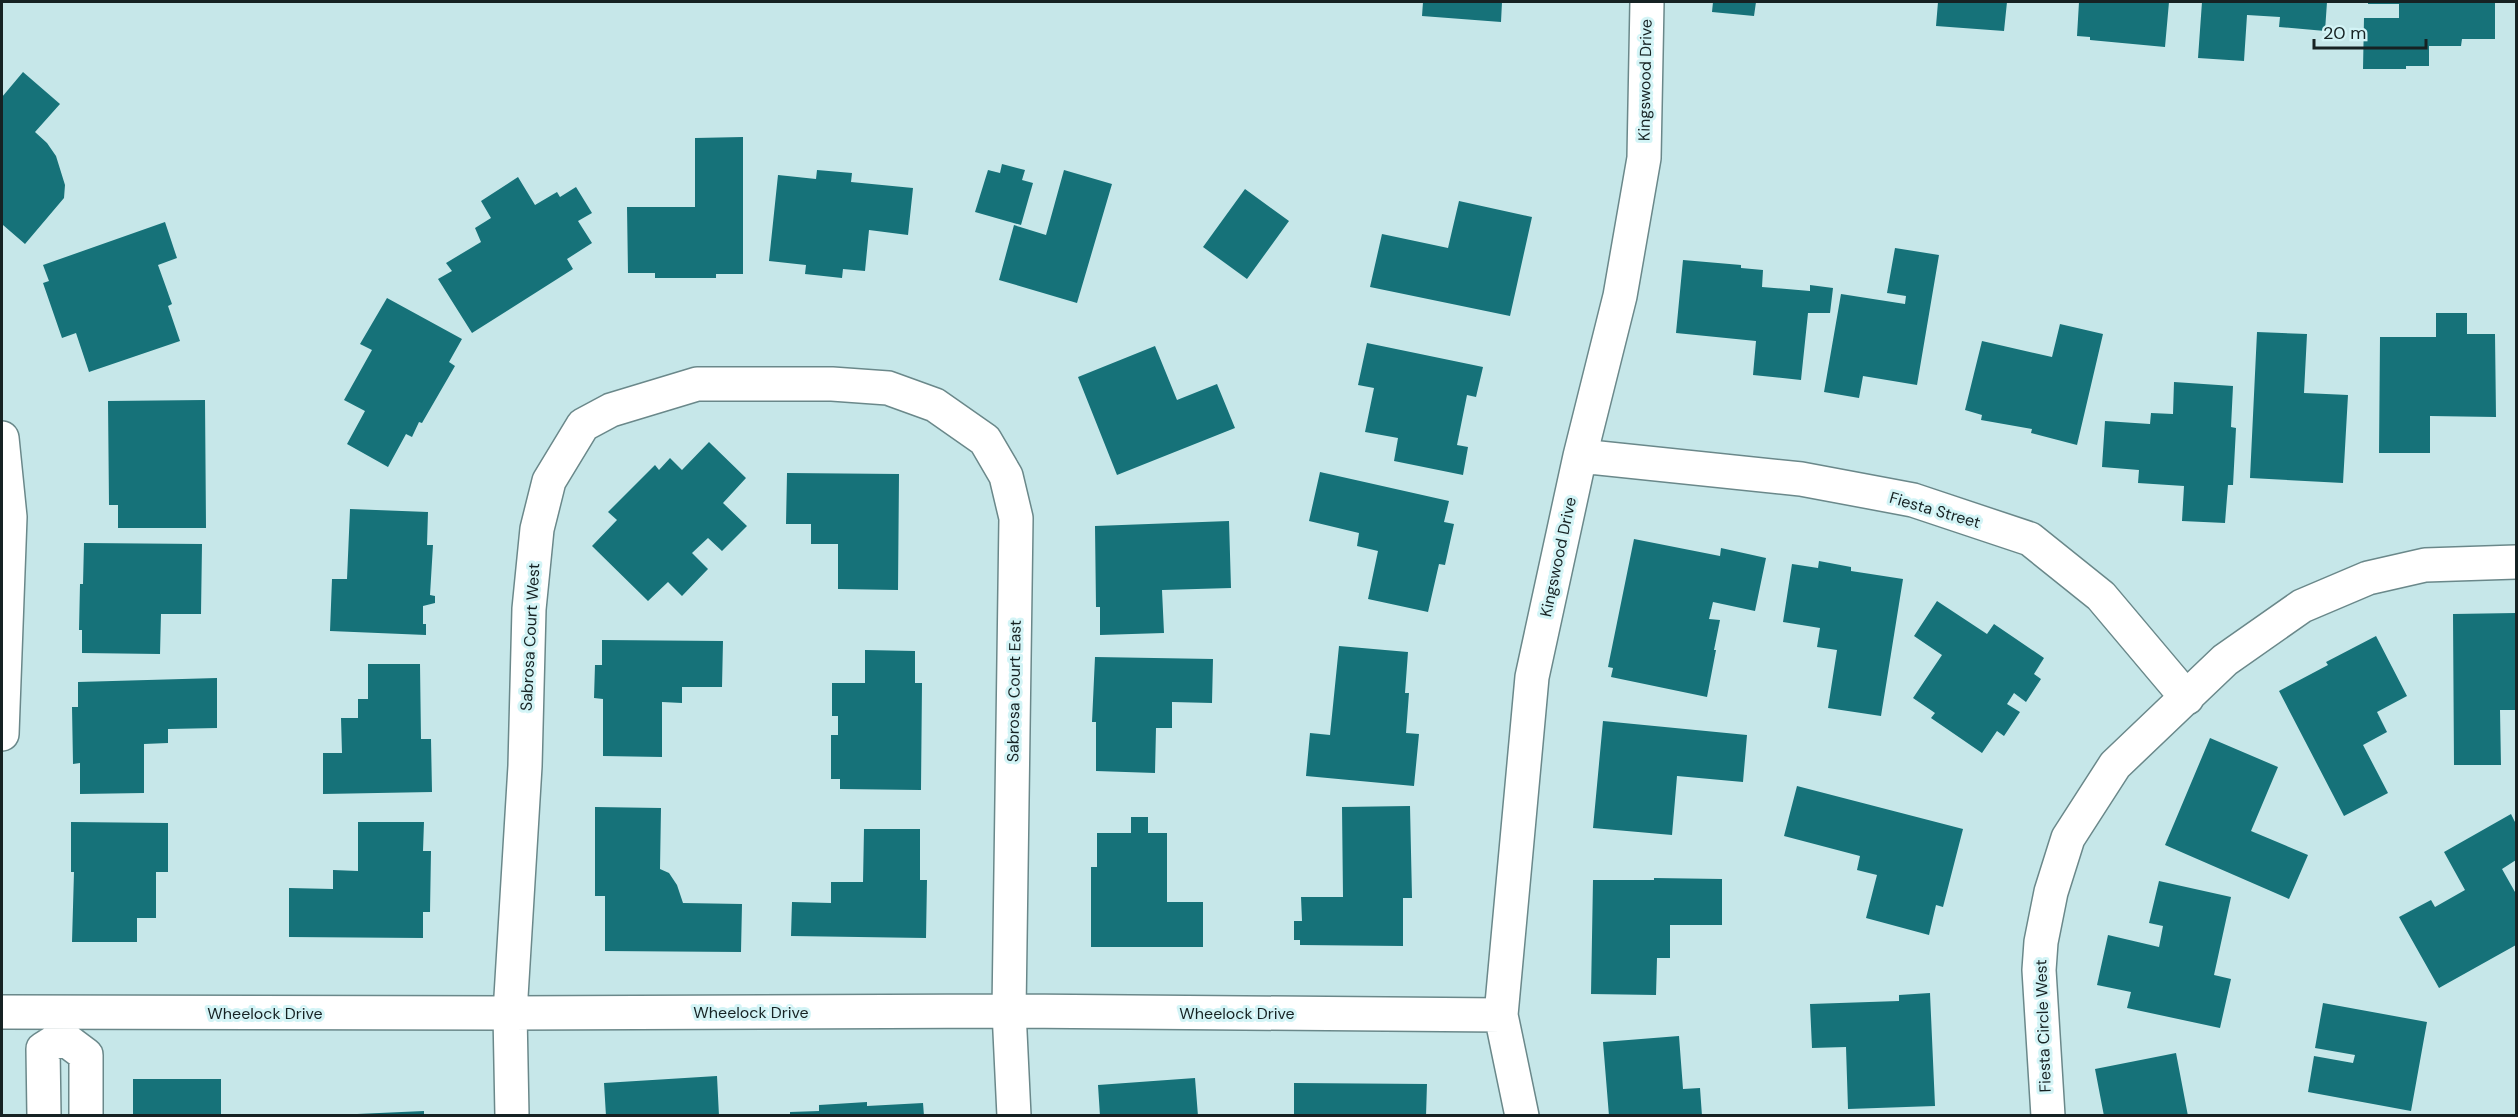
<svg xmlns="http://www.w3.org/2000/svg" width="2518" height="1117" font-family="'DM Sans',sans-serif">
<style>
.building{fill:#167279}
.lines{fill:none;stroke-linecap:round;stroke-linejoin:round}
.minor-casing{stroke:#6a888a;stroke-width:36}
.minor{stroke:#fff;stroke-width:33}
.labels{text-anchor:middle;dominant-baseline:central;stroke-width:6;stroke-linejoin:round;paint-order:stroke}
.street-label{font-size:16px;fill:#162223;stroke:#d3f4f6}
</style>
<rect width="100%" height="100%" fill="#c6e7e9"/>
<path class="building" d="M1423,2H1502L1501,22L1422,16Z
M1713,2H1756L1754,16L1712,12Z
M1938,2H2007L2004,31L1936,26Z
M2079,2H2169L2165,47L2090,40V37L2077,36Z
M2202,2H2327L2325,31L2279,27L2280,17L2247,15L2244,61L2198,58Z
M2368,2H2495V39H2462L2461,46H2429V66H2406V69H2363L2364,18H2399V4H2368Z
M23,72L60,104L35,132L47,143L56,156L65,185L64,198L25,244L3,225L2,226V97Z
M743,137V274H716V278H655V273H628L627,207H695V138Z
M1002,164L1025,170L1022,180L1033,183L1021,225L975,212L988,170L1000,173Z
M817,170L852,173L851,182L913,188L908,235L869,230L865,271L843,269L842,278L805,274L806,265L769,261L778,175L816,179Z
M1064,170L1112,184L1077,303L999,280L1014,225L1046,235Z
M518,177L535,205L557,192L560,197L576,187L592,213L578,221L592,243L567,259L573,269L472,333L438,279L452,271L446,263L481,242L475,228L491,218L481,201Z
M1245,189L1289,221L1247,279L1203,247Z
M1459,201L1532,217L1510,316L1370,287L1382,234L1448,248Z
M165,222L177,258L158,265L172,304L168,306L180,341L89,372L76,333L62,338L43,283L49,281L43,265Z
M1895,248L1939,255L1917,385L1863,376L1859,398L1824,392L1841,294L1905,304L1906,296L1887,293Z
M1683,260L1741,265V268L1763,270L1762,287L1810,291V285L1833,288L1830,313H1808L1801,380L1753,375L1756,341L1676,333Z
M387,298L462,339L449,362L455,366L422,423L419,422L412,437L406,434L388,467L347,444L365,411L344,400L372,350L360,344Z
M2436,313H2467V334H2495L2496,417L2430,416V453H2379L2380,337H2436Z
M2060,324L2103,334L2077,445L2031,433L2032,429L1981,420L1982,415L1965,410L1982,341L2052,357Z
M2257,332L2307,334L2304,393L2348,395L2343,483L2250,478Z
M1367,343L1483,367L1476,397L1467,395L1457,445L1468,447L1463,475L1394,461L1398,438L1365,432L1374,388L1358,385Z
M1155,346L1177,400L1217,384L1235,428L1117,475L1078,377Z
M2174,382L2233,386L2231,427L2236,428L2233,485H2228L2225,523L2182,521L2184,486L2138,483L2139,470L2102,467L2105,421L2150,424L2151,413L2173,414Z
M205,400L206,528H118V505H109L108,401Z
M709,442L746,478L723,503L747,526L722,551L708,538L692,553L708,569L682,596L668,582L648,601L592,546L617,520L608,512L655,465L659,470L670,458L682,470Z
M1320,472L1449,501L1444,522L1454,524L1445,565L1439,564L1428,612L1368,599L1378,551L1357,546L1359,533L1309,521Z
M787,473L899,474L898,590L838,589V544H811V524H786Z
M350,509L428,512L427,545H433L430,595L435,596V603L423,606V624H426V635L330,631L332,579H347Z
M1229,521L1231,588L1162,590L1164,633L1100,635V607H1096L1095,526Z
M1634,539L1720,556L1721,548L1766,558L1755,611L1713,602L1709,619L1720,620L1714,650H1716L1707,697L1611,677L1613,668L1608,667Z
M84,543L202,544L201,614H161L160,654L82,653V630H79L80,584H83Z
M1819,561L1851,567V571L1903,579L1881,716L1828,708L1837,650L1817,647L1820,628L1783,622L1792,564L1818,568Z
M1937,601L1987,634L1994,624L2044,658L2034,674L2041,679L2026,702L2014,693L2007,704L2020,712L2004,736L1997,731L1982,753L1931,718L1935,713L1913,698L1942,655L1914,636Z
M2516,613V710H2500L2501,765H2454L2453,614Z
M2376,636L2407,696L2377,712L2387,732L2363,745L2388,793L2344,816L2279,691L2328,665L2326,662Z
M602,640L723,641L722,687H682V703L662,702V757L603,756V699L594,698L595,665H602Z
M1339,646L1408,652L1405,693H1409L1406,733L1419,734L1414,786L1306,776L1310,733L1330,735Z
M865,650L915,651V683H922L921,790L840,789V779H831V735H838V716H832V683H865Z
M1095,657L1213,659L1212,703L1172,702V728H1156L1155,773L1096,771V722H1092Z
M368,664H420L421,739H431L432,792L323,794V753H342L341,718H358V699H368Z
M217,678V728L168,729V743L144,744V793L80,794V763L73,764L72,707H78V682Z
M1603,721L1747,735L1743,782L1677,776L1672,835L1593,828Z
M2210,738L2278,767L2251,831L2308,855L2289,899L2165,845Z
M1797,786L1963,829L1943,907L1936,905L1929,935L1866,918L1877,875L1857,870L1860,856L1784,836Z
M1410,806L1412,898H1403V946L1300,945V940H1294V921H1302L1301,897H1343L1342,807Z
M595,807L661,808L660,869L669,873L677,885L683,903L742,904L741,952L605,951V896H595Z
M2511,814L2516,824V860L2502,869L2515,892L2516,891V945L2439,988L2399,917L2431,900L2435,907L2465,890L2444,852Z
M1131,817H1148V833H1167V902H1203V947H1091V867H1097V833H1131Z
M71,822L168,823V872H156V918H137V942H72L74,872H71Z
M358,822H424L423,851H431L430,912H423V938L289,937V888L333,889V870L358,871Z
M864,829H920V880H927L926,938L791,936L792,902L831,903V882H863Z
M1654,878L1722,879V925H1670V958H1657L1656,995L1591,994L1593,880H1654Z
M2159,881L2231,897L2214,975L2231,979L2220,1028L2127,1008L2131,992L2097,985L2108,935L2159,947L2163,926L2149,923Z
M1930,993L1935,1106L1848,1109L1846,1047L1812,1048L1810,1004L1899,1001V995Z
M2323,1003L2427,1022L2411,1111L2308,1092L2314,1056L2353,1063L2355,1055L2315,1048Z
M1679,1036L1683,1089L1700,1088L1702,1116H1609L1603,1042Z
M2176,1053L2188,1116H2104L2095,1069Z
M717,1076L719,1116H606L604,1083Z
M1195,1078L1198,1116H1100L1098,1085Z
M133,1079H221V1116H133Z
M1294,1083L1427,1084L1426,1116H1294Z
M867,1102V1106L923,1103L924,1116H790V1112L819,1111V1105Z
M424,1111V1116H357V1114Z"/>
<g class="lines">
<defs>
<path id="minor" d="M2,438L10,517L2,734
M1580,456L1801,479L1913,500L2030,539L2101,596L2187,698
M2,1012L510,1013L1009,1011L1501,1015
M62,1037L86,1055V1116
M44,1116L43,1049L62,1037
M512,1116L510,1013L525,766L529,609L537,529L549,481L583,425L611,410L697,384H832L888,388L935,405L985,440L1006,476L1016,518L1009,1011L1014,1116
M1522,1116L1501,1015L1532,677L1580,456L1620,296L1644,158L1647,2
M2048,1116L2039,970L2041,942L2051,892L2068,838L2115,765L2225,660L2302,606L2368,578L2425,565L2516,562"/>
</defs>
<use href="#minor" class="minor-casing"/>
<use href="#minor" class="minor"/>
</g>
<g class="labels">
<g class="street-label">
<text transform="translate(1645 80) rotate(-89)">Kingswood Drive</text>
<text transform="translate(1935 510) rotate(16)">Fiesta Street</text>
<text transform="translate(1558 557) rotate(-78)">Kingswood Drive</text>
<text transform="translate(530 637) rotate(-87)">Sabrosa Court West</text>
<text transform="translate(1014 691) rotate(-89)">Sabrosa Court East</text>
<text x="751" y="1012">Wheelock Drive</text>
<text x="265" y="1013">Wheelock Drive</text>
<text x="1237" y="1013">Wheelock Drive</text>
<text transform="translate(2043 1026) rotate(-92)">Fiesta Circle West</text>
</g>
</g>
<rect width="2518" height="1117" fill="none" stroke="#162223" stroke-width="6"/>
<path d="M2314 39v9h112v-9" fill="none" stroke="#162223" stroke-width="3"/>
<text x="2323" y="39" font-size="18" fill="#162223" stroke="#d3f4f6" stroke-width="4.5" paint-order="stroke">20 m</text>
</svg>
